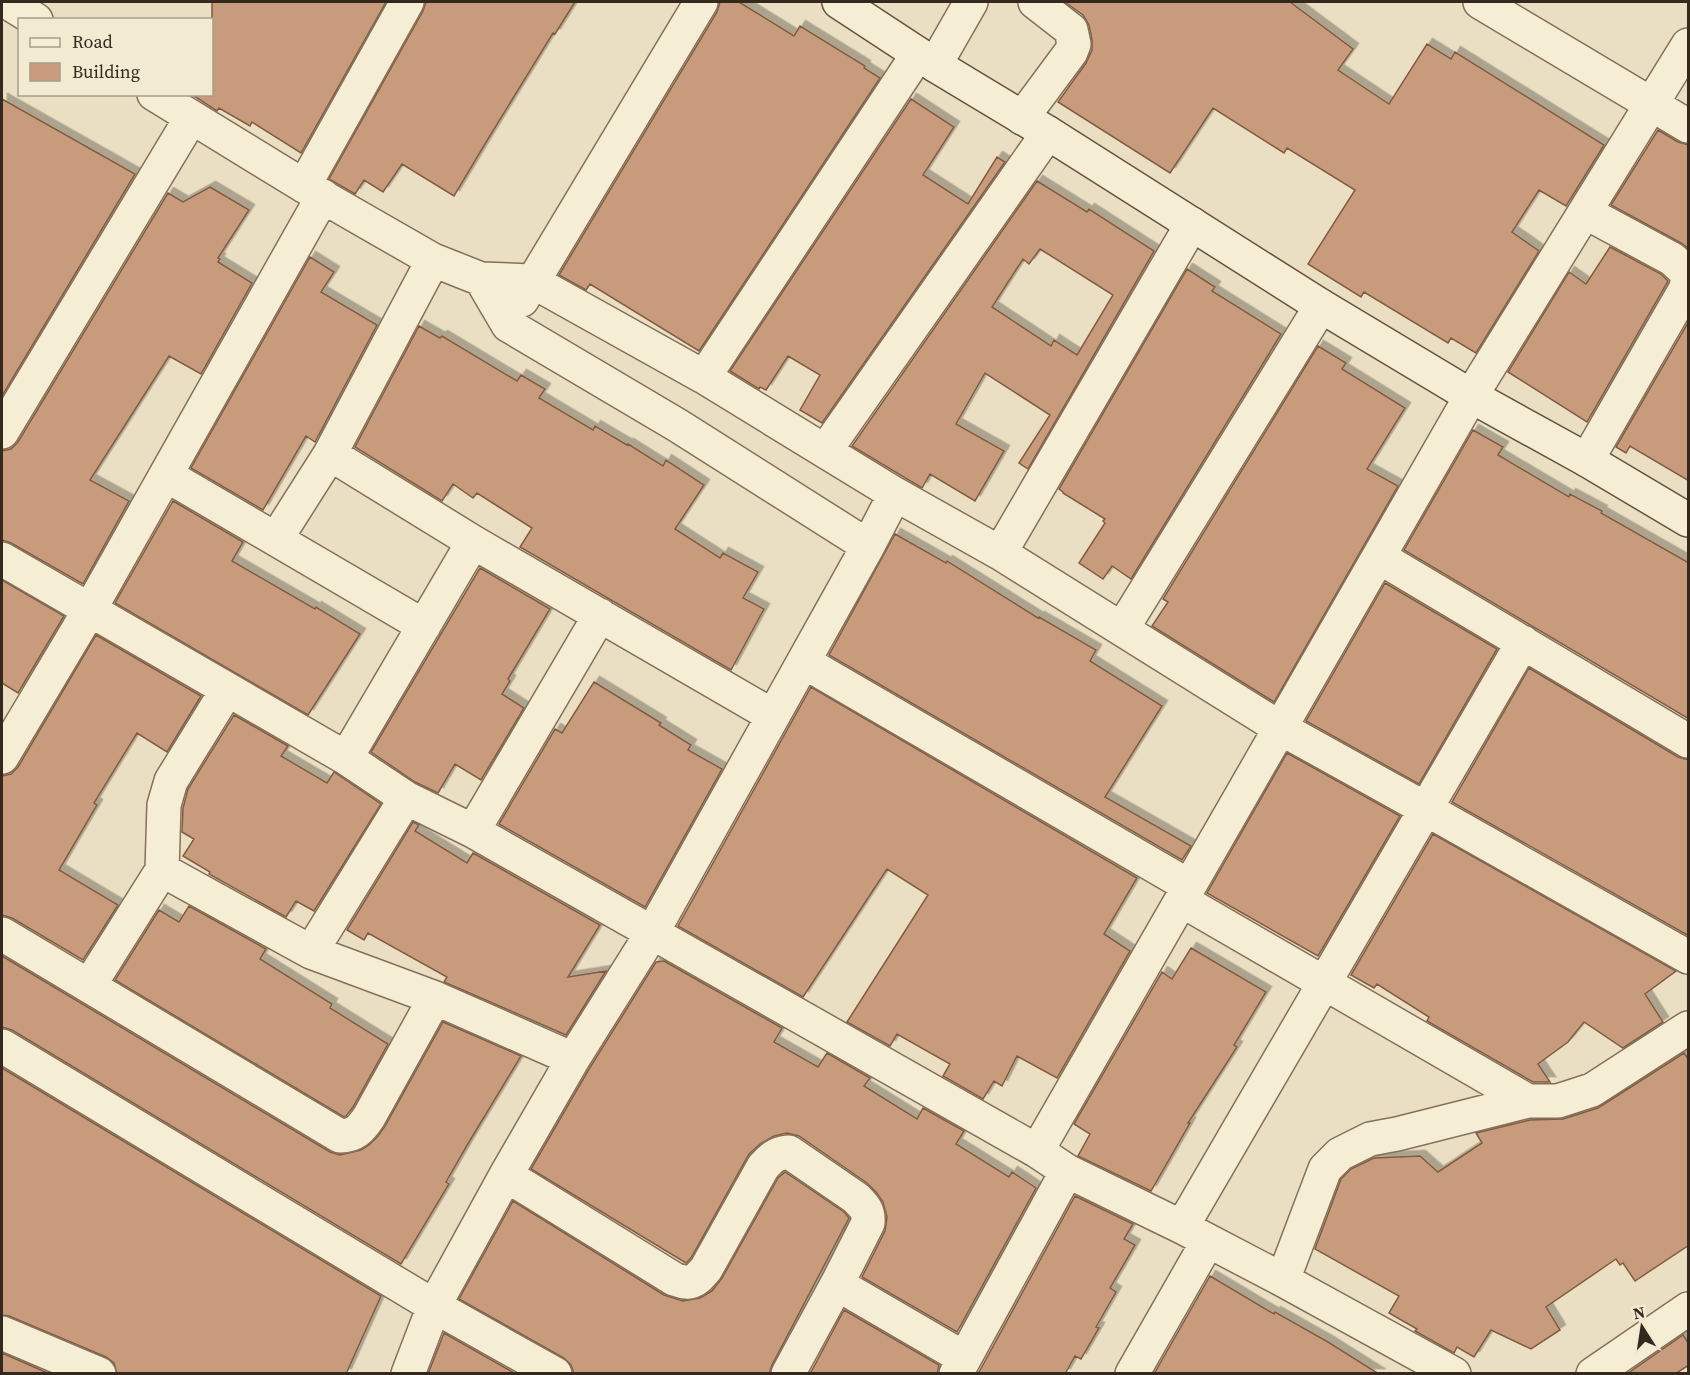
<svg xmlns="http://www.w3.org/2000/svg" width="1690" height="1375" font-family="'Source Serif 4',serif">
<style>
.building{fill:#c79b7b;stroke:#825c42;stroke-width:1.5;fill-rule:evenodd;filter:url(#shadow)}
.lines{fill:none;stroke-linecap:round;stroke-linejoin:round}
.street-casing{stroke:#84715b;stroke-width:36}
.secondary-casing{stroke:#66523e;stroke-width:36}
.street{stroke:#f6edd5;stroke-width:33}
.secondary{stroke:#f6edd5;stroke-width:33}
</style>
<defs>
<filter id="shadow"><feDropShadow dx="5.5" dy="-5.5" stdDeviation="0" flood-color="#0004"/></filter>
</defs>
<rect width="100%" height="100%" fill="#ebdfc3"/>
<path class="building" d="M212,2H386L301,153L252,122L250,126L219,108L217,111L191,94H212Z
M426,2H575L555,34L553,33L488,139L454,196L402,164L383,192L364,180L355,194L329,179L423,11Z
M720,2H739L794,36L800,26L865,66L864,68L880,78L699,351L590,284L586,290L559,275L717,12Z
M1065,2H1290L1353,49L1338,70L1389,104L1427,44L1451,59L1455,52L1604,145L1566,206L1539,190L1512,232L1539,251L1476,353L1451,338L1448,343L1364,292L1361,297L1308,264L1355,190L1287,148L1284,153L1213,108L1170,173L1058,102L1086,63L1092,50V40L1089,25L1083,15Z
M2,99L135,174L2,396Z
M911,99L954,127L923,175L968,204L997,157L1005,162L822,423L800,410L820,375L788,356L766,390L760,387L759,389L730,371Z
M1658,130L1678,142L1689,145V249L1681,243L1611,205Z
M1037,181L1087,212L1089,209L1154,251L1028,469L1019,463L1050,415L985,373L956,424L1004,451L975,501L930,474L922,488L852,446ZM1040,249L1113,295L1077,355L1054,340L1051,346L992,307L1023,259L1029,264Z
M210,187L249,210L218,258L220,259L218,262L252,283L201,374L169,356L90,480L129,501L83,584L11,543L2,540V451L11,449L18,442L168,193L183,202Z
M1610,247L1661,274L1668,281L1587,422L1508,372L1569,272L1586,284Z
M310,257L334,272L321,292L377,325L315,442L306,436L263,510L191,468Z
M1187,269L1215,287L1212,291L1281,334L1131,579L1112,566L1103,579L1079,563L1105,523L1103,521L1105,519L1063,493V492L1059,489Z
M1689,321V481L1630,446L1626,453L1616,447Z
M419,326L440,338L442,336L517,381L521,375L545,389L539,398L593,430L595,426L627,445L628,444L663,466L666,460L704,485L675,529L720,558L723,553L758,572L743,598L764,609L731,670L520,547L532,528L477,493L473,498L453,484L442,501L355,447Z
M1318,346L1346,363L1342,369L1405,408L1367,469L1398,486L1274,702L1152,626L1168,602L1163,599Z
M1473,430L1503,447L1498,455L1569,497L1570,494L1602,511L1601,513L1689,563V719L1404,550Z
M173,501L243,542L232,561L315,609L316,607L360,634L308,715L115,603Z
M895,534L946,563L947,561L1038,618L1039,617L1096,650L1090,661L1162,706L1105,797L1191,846L1182,860L829,655Z
M480,568L550,609L508,679L510,681L502,694L524,708L481,780L455,764L438,793L415,782L371,752Z
M2,580L64,616L18,693L2,683Z
M1385,583L1497,649L1419,784L1306,721Z
M96,635L201,696L167,752L137,733L94,803L97,805L59,870L118,905L83,960L12,918L2,915V776L11,774L18,767Z
M1529,668L1678,757L1689,760V936L1452,802Z
M594,682L661,723L659,725L691,745L688,750L722,769L645,907L499,824L555,729L562,733Z
M811,687L1137,878L1104,934L1130,951L1057,1078L1017,1056L1002,1086L994,1081L983,1099L943,1076L950,1064L897,1034L890,1046L847,1022L928,895L887,869L803,997L678,926Z
M234,715L288,746L281,756L327,783L334,772L381,804L314,911L296,901L286,917L209,874L210,872L183,856L194,839L182,832L183,808L188,789Z
M1287,753L1400,816L1318,956L1207,893Z
M413,822L419,825L415,831L467,863L473,853L600,925L568,977L606,971L566,1035L444,982L447,977L368,933L364,940L347,930Z
M1433,834L1676,971L1645,994L1663,1022L1623,1048L1584,1022L1568,1042L1538,1064L1550,1082H1533L1427,1021L1429,1017L1377,984L1374,988L1351,975Z
M189,906L266,949L260,959L332,1004L330,1008L388,1044L353,1107L346,1116L344,1117L115,980L159,910L179,922Z
M1191,948L1266,992L1234,1045L1237,1047L1188,1123H1190L1151,1191L1078,1156L1090,1134L1074,1124L1162,972L1172,979Z
M2,956L330,1152L340,1155L361,1150L369,1145L378,1136L385,1126L443,1022L521,1056L469,1142L446,1182L449,1184L401,1264L12,1030L2,1027Z
M664,961L782,1028L774,1042L818,1067L827,1053L870,1078L864,1086L917,1119L923,1108L964,1131L956,1144L1009,1177L1012,1172L1036,1188L957,1332L862,1277L885,1231L887,1217L883,1202L876,1192L867,1183L799,1136L787,1133L774,1136L760,1144L749,1154L691,1258L686,1263L531,1169L589,1069L656,962Z
M1684,1053L1689,1060V1245L1635,1281L1623,1263L1620,1265L1616,1259L1546,1307L1560,1330L1531,1349L1491,1330L1474,1357L1457,1347L1454,1353L1415,1331L1417,1329L1389,1313L1399,1296L1315,1249L1341,1179L1351,1169L1374,1158L1420,1156L1438,1172L1482,1143L1476,1133L1530,1120L1563,1119L1598,1108Z
M2,1068L381,1296L346,1374H117L114,1363L106,1357L9,1316L2,1315Z
M785,1172L844,1212L849,1218L772,1365L769,1374H574L571,1365L564,1358L459,1299L513,1201L664,1295L683,1301L700,1298L712,1291L722,1278L778,1178Z
M1075,1196L1133,1224L1124,1239L1135,1245L1110,1288L1116,1292L1096,1327L1099,1328L1081,1359L1075,1356L1065,1374H978Z
M1210,1276L1274,1314L1275,1312L1328,1342L1379,1374H1154Z
M844,1310L939,1365L937,1374H810Z
M444,1333L516,1374H428Z
M1683,1335L1689,1344V1365L1675,1374H1627Z
M2,1353L50,1374H2Z"/>
<g class="lines">
<defs>
<path id="street" d="M7,2L36,20
M1480,2L1688,126
M935,65L971,2
M154,94L304,186L433,260L481,279L532,281L704,377L895,494L1000,553L1280,728L1426,809L1688,957
M1022,118L1071,52L1074,44L1071,30L1035,2
M304,186L407,2
M1585,212L1672,259L1683,269L1688,278
M481,279L508,325L677,425L868,546
M522,300L701,2
M704,377L918,54
M2,432L191,118
M825,451L1048,133
M330,454L473,542L773,716
M1587,460L1685,290L1688,280
M166,475L424,626
M276,539L330,454L433,260
M1000,553L1192,224
M1379,557L1688,741
M2,559L346,758L406,798L473,831L1037,1151L1067,1171L1182,1227L1283,1280L1454,1374
M1122,629L1321,306
M804,662L1189,886
M2,757L89,611L323,196
M346,758L473,542
M473,831L600,615
M162,870L311,952L435,998L573,1059
M1181,900L1528,1101
M2,934L340,1136C355,1136 361,1129 369,1117L435,998
M311,952L406,798
M89,986L162,870L164,805L171,781L227,690
M2,1046L434,1306L555,1374
M1037,1151L1471,396L1688,45
M506,1175L674,1279C691,1285 694,1283 706,1269L763,1167C771,1158 776,1153 789,1152L856,1198C865,1207 869,1211 868,1223L837,1284L788,1374
M1182,1227L1523,642
M1283,1280L1325,1169L1340,1154L1370,1139L1397,1134L1528,1101H1558L1592,1090L1688,1028
M837,1284L964,1358
M2,1333L99,1374
M408,1374L434,1306L506,1175L573,1059L652,933L868,546L895,494
M956,1374L1067,1171
M1132,1374L1208,1241
M1593,1374L1688,1309"/>
<path id="secondary" d="M839,2L935,65L1048,133L1321,306L1471,396L1587,460L1688,520"/>
</defs>
<use href="#street" class="street-casing"/>
<use href="#secondary" class="secondary-casing"/>
<use href="#street" class="street"/>
<use href="#secondary" class="secondary"/>
</g>
<rect width="1690" height="1375" fill="none" stroke="#35291e" stroke-width="6"/>
<rect x="18" y="18" width="195" height="78" fill="#f3ead2" stroke="#a79d8a" stroke-width="1.5"/>
<rect x="30" y="38" width="30" height="9" fill="#f6edd5" stroke="#a79d8a" stroke-width="1.5"/>
<text x="72" y="48" font-size="18" fill="#35291e">Road</text>
<rect x="30" y="63" width="30" height="18" fill="#c79b7b" stroke="#a79d8a" stroke-width="1.5"/>
<text x="72" y="78" font-size="18" fill="#35291e">Building</text>
<g transform="translate(1642 1327) rotate(348)" stroke="#f3ead2" stroke-width="4.5" paint-order="stroke">
<path d="M0-4.5L10 22L0 15L-10 22Z" fill="#35291e"/>
<text y="-9" font-size="16" font-weight="bold" text-anchor="middle" fill="#35291e">N</text>
</g>
</svg>
